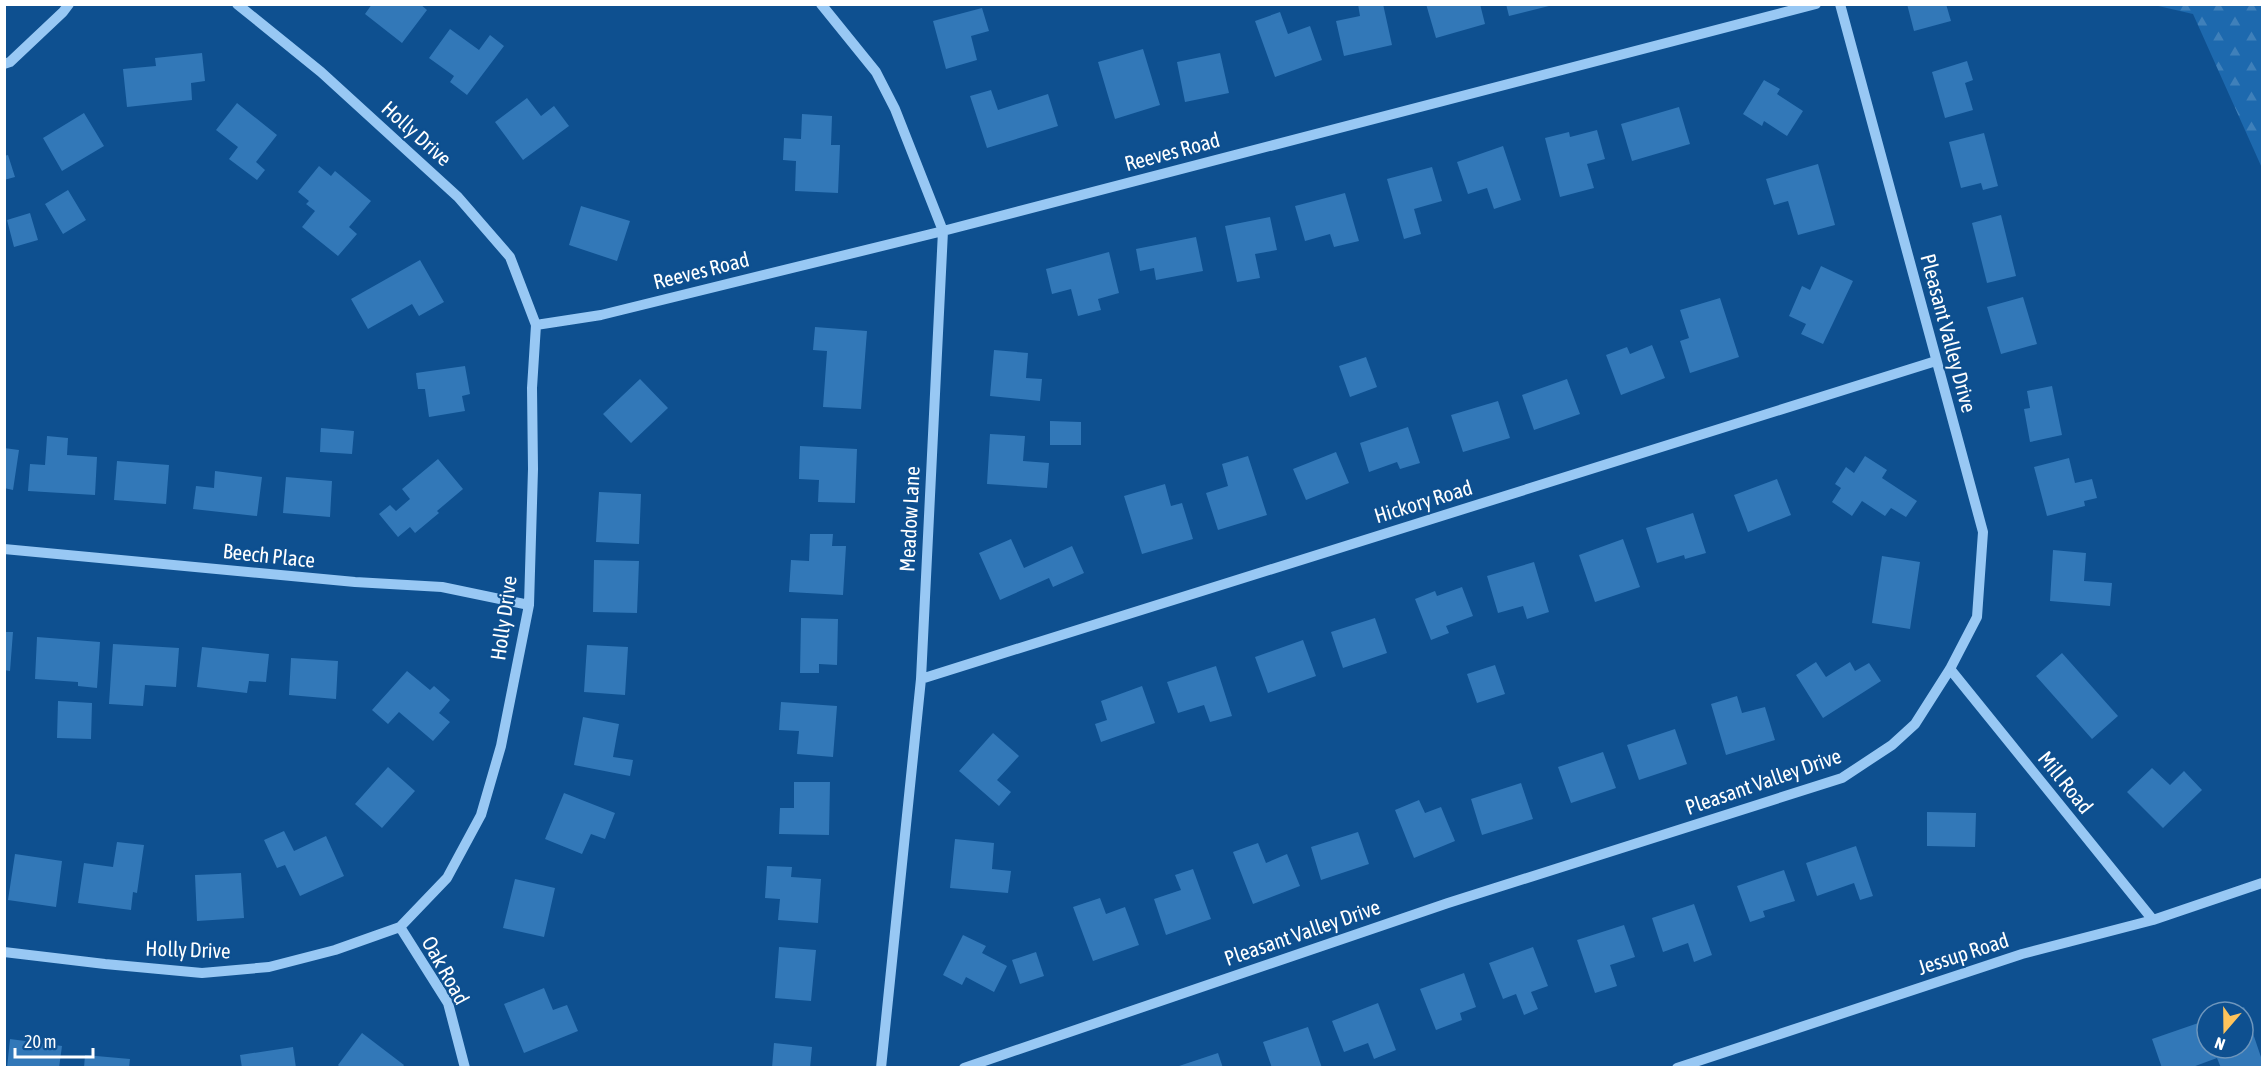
<svg xmlns="http://www.w3.org/2000/svg" width="2267" height="1072" font-family="'Asap Condensed',sans-serif">
<style>
.forest{fill:url(#forest-firs)}
.building{fill:#3278b8}
.lines{fill:none;stroke-linecap:round;stroke-linejoin:round}
.minor{stroke:#98c8f4;stroke-width:10}
.labels{text-anchor:middle;dominant-baseline:central;stroke-width:4.5;stroke-linejoin:round;paint-order:stroke}
.street-label{font-size:21px;fill:#fff;stroke:#0e5090}
</style>
<defs>
<pattern id="forest-firs" width="22" height="20" patternUnits="userSpaceOnUse" patternTransform="scale(1.5)"><rect width="22" height="20" fill="#1d69ae"/><path d="M5 1l3.5 6h-7zM16 11l3.5 6h-7z" fill="#3f80ba"/></pattern>
</defs>
<rect width="100%" height="100%" fill="#0e5090"/>
<path class="forest" d="M2154,5H2262V168L2193,14Z"/>
<path class="building" d="M372,4H420L427,10L402,43L365,14Z
M1358,4H1383L1392,45L1344,56L1336,21L1360,16Z
M1426,4H1480L1485,24L1436,38Z
M1506,4H1553V5L1509,16Z
M1907,4H1946L1951,21L1914,31Z
M982,8L989,31L971,36L977,60L946,69L933,21Z
M1280,12L1288,34L1310,26L1322,60L1275,77L1255,21Z
M450,29L479,50L490,35L504,46L467,95L450,82L454,76L429,58Z
M1143,49L1160,105L1115,119L1098,62Z
M202,53L205,81L191,83L192,100L127,107L123,69L156,66L155,58Z
M1220,53L1229,93L1185,102L1177,62Z
M1967,61L1973,80L1965,83L1973,110L1945,118L1932,72Z
M1764,80L1780,89L1777,94L1803,111L1787,136L1764,121L1762,126L1743,114Z
M991,90L998,110L1048,94L1058,126L987,148L970,96Z
M527,98L541,116L554,106L569,126L523,160L495,122Z
M237,103L277,135L256,162L265,170L257,180L229,159L238,147L216,130Z
M1679,107L1690,144L1632,161L1621,124Z
M84,113L104,146L62,171L43,138Z
M802,114L832,116L831,145H840L838,193L795,191L796,161L783,160L784,138L801,139Z
M1597,130L1605,159L1587,164L1594,188L1560,197L1545,138L1569,132L1570,137Z
M1984,133L1998,186L1983,190L1981,183L1961,188L1949,142Z
M1503,146L1521,200L1494,209L1487,188L1468,194L1457,162Z
M8,155L15,177L4,180V156Z
M1818,164L1835,225L1798,235L1788,201L1774,205L1766,179Z
M319,166L331,176L335,171L371,201L349,227L357,234L338,256L302,227L315,211L306,204L309,201L298,192Z
M1432,167L1442,201L1414,209L1421,234L1404,239L1387,179Z
M68,190L86,220L63,234L45,204Z
M1345,193L1359,241L1334,247L1330,234L1305,241L1295,206Z
M581,206L630,221L617,261L569,245Z
M30,213L38,240L14,247L7,220Z
M2001,215L2016,276L1987,283L1972,223Z
M1270,217L1277,250L1255,254L1260,278L1237,282L1225,226Z
M1196,237L1203,271L1156,280L1154,268L1140,271L1136,249Z
M1109,252L1119,293L1098,299L1101,310L1078,316L1071,289L1052,294L1046,269Z
M420,260L444,302L419,316L412,304L368,329L351,299Z
M1821,266L1853,281L1823,344L1801,334L1806,324L1789,316L1802,286L1810,290Z
M2023,297L2037,344L2001,354L1987,307Z
M1720,298L1739,357L1690,373L1680,341L1689,338L1680,310Z
M815,327L867,331L861,409L823,407L827,351L813,350Z
M1652,345L1665,378L1621,395L1606,355L1627,347L1630,354Z
M994,350L1028,353L1026,378L1042,379L1040,401L990,396Z
M1366,357L1377,387L1350,397L1339,366Z
M465,366L470,394L462,396L465,411L429,417L425,389H418L416,373Z
M640,379L668,408L631,443L603,414Z
M1567,379L1580,414L1534,430L1522,395Z
M2052,386L2062,435L2030,442L2024,409L2030,408L2027,391Z
M1498,401L1510,438L1463,452L1451,415Z
M1050,421L1081,422V445H1050Z
M1408,427L1420,463L1400,469L1397,462L1369,472L1360,443Z
M321,428L354,431L352,454L320,452Z
M990,434L1025,436L1023,461L1049,463L1047,488L987,484Z
M47,436L68,438L67,455L97,457L95,495L28,491L30,464L45,465Z
M800,446L857,449L855,503L818,502L819,480L799,479Z
M4,448L19,450L13,490L4,488Z
M1336,452L1349,483L1306,500L1293,469Z
M1248,456L1267,515L1218,530L1206,493L1228,486L1222,464Z
M1865,456L1887,470L1882,478L1917,501L1906,517L1891,508L1885,516L1862,501L1852,516L1832,502L1841,488L1835,484L1846,467L1854,473Z
M2069,458L2075,483L2092,479L2097,498L2084,501L2085,506L2047,516L2034,467Z
M438,459L463,489L437,511L439,513L415,533L410,527L398,537L379,514L390,505L396,511L410,499L402,489Z
M117,461L169,465L166,504L114,500Z
M215,471L262,477L257,516L193,509L196,486L214,488Z
M286,477L332,481L330,517L283,513Z
M1777,479L1791,515L1748,532L1734,495Z
M1165,484L1171,506L1182,503L1193,539L1142,554L1124,496Z
M599,492L641,494L639,544L596,542Z
M1693,513L1706,553L1685,559L1684,555L1657,563L1646,528Z
M810,534H833L832,546H846L843,595L789,592L791,560L809,561Z
M1011,539L1024,568L1072,546L1084,573L1053,587L1049,578L1000,600L979,553Z
M1623,539L1640,587L1595,602L1579,555Z
M2053,550L2086,553L2084,581L2112,583L2110,606L2050,601Z
M1882,556L1920,562L1910,629L1872,623Z
M594,560L639,561L637,613L593,612Z
M1534,562L1549,612L1527,619L1523,606L1498,613L1487,576Z
M1462,587L1473,616L1446,626L1449,633L1431,640L1415,599L1435,591L1437,596Z
M801,618L838,619L837,665L819,664V673H800Z
M1375,618L1387,653L1343,668L1331,632Z
M4,632H13L10,671L4,670Z
M37,637L100,642L97,688L78,686V682L35,679Z
M1303,640L1316,676L1268,693L1255,657Z
M113,644L179,648L176,687L145,685L143,706L109,704Z
M587,645L628,647L625,695L584,692Z
M202,647L269,654L266,682L249,681L247,693L197,687Z
M2062,653L2118,716L2092,739L2036,676Z
M291,658L338,661L336,699L289,695Z
M1816,662L1826,677L1850,662L1855,671L1869,663L1881,681L1823,718L1796,675Z
M1495,665L1505,694L1477,703L1467,674Z
M1216,666L1232,716L1210,722L1204,705L1178,713L1167,682Z
M407,671L430,690L434,686L450,700L439,713L450,722L433,741L399,712L388,724L372,710Z
M1142,686L1155,723L1101,742L1095,724L1107,720L1101,701Z
M1737,696L1742,713L1765,707L1775,740L1726,755L1711,704Z
M58,701L92,703L91,739L57,738Z
M781,702L837,706L833,757L797,754L799,731L779,730Z
M583,717L619,724L613,757L633,760L630,776L574,765Z
M1675,729L1687,764L1639,780L1627,745Z
M993,733L1019,756L997,780L1011,792L999,806L959,771Z
M1603,752L1616,788L1571,803L1558,767Z
M388,767L415,791L382,828L355,804Z
M2152,768L2170,785L2184,771L2202,790L2163,828L2127,792Z
M794,782H830L829,835L779,834L780,808H794Z
M1521,783L1533,819L1482,835L1471,799Z
M564,793L615,813L605,839L591,834L582,854L545,839Z
M1419,800L1425,813L1441,807L1455,841L1414,858L1395,810Z
M1927,812L1976,813L1975,847L1927,846Z
M284,831L294,851L326,836L344,876L300,896L285,865L277,868L264,840Z
M1358,832L1369,864L1321,880L1311,847Z
M955,839L994,843L992,869L1011,871L1008,893L950,888Z
M117,842L144,845L137,893L133,892L131,910L78,903L84,863L113,867Z
M1258,843L1266,863L1287,854L1300,886L1253,904L1233,852Z
M1856,846L1873,896L1860,900L1854,883L1817,896L1806,863Z
M15,854L62,861L56,907L8,900Z
M767,866L792,867L791,877L821,879L818,923L778,920L780,899L765,898Z
M1193,869L1211,919L1166,935L1154,899L1181,890L1175,875Z
M1784,870L1795,901L1763,911L1765,917L1750,922L1737,886Z
M241,873L244,918L197,921L195,875Z
M515,879L555,888L544,937L503,928Z
M1100,898L1106,914L1125,907L1139,945L1093,961L1073,907Z
M1694,904L1712,955L1694,962L1688,943L1663,952L1652,918Z
M1624,925L1635,957L1610,965L1617,986L1595,993L1577,940Z
M963,935L986,946L982,953L1007,966L994,992L966,977L962,985L943,975Z
M779,947L816,950L811,1001L775,998Z
M1533,947L1548,986L1531,992L1538,1009L1524,1015L1516,994L1503,999L1489,963Z
M1036,952L1044,976L1020,984L1012,960Z
M1464,973L1476,1007L1460,1013L1462,1020L1436,1030L1420,989Z
M544,988L553,1010L567,1005L578,1031L524,1053L504,1004Z
M1378,1003L1396,1050L1374,1059L1368,1043L1344,1052L1332,1021Z
M2244,1007L2262,1060V1067L2221,1068L2217,1058L2190,1068H2162L2152,1039L2207,1020V1048H2243V1012H2232Z
M1308,1027L1322,1068H1272L1263,1042Z
M362,1033L404,1065L402,1068H341L338,1065Z
M10,1039L62,1046L59,1068H7Z
M774,1043L812,1047L810,1068H772Z
M293,1047L296,1068H242L240,1055Z
M1218,1053L1223,1068H1176V1067Z
M85,1055L130,1059L129,1068H84Z"/>
<g class="lines">
<path class="minor" d="M821,4L876,72L895,109L943,231L921,679L881,1068
M4,64L10,62L63,12L69,4
M536,325L601,315L943,231L1816,4
M4,549L355,582L442,587L529,605
M1950,669L2153,920
M921,679L1936,361
M400,927L448,1003L465,1068
M4,952L105,964L202,973L269,967L335,950L400,927L447,878L481,815L501,746L529,605L533,469L532,388L536,325L510,257L458,197L321,72L237,4
M964,1068L1448,903L1842,778L1892,745L1915,724L1950,669L1977,617L1983,532L1840,4
M1677,1068L2022,954L2153,920L2262,883"/>
</g>
<g class="labels">
<g class="street-label">
<text transform="translate(417 133) rotate(42)">Holly Drive</text>
<text transform="translate(1172 151) rotate(-15)">Reeves Road</text>
<text transform="translate(701 270) rotate(-14)">Reeves Road</text>
<text transform="translate(1949 333) rotate(75)">Pleasant Valley Drive</text>
<text transform="translate(1423 501) rotate(-17)">Hickory Road</text>
<text transform="translate(909 519) rotate(-87)">Meadow Lane</text>
<text transform="translate(269 555) rotate(6)">Beech Place</text>
<text transform="translate(503 618) rotate(-82)">Holly Drive</text>
<text transform="translate(1763 781) rotate(-19)">Pleasant Valley Drive</text>
<text transform="translate(2066 782) rotate(51)">Mill Road</text>
<text transform="translate(1302 932) rotate(-19)">Pleasant Valley Drive</text>
<text transform="translate(188 949) rotate(2)">Holly Drive</text>
<text transform="translate(1963 953) rotate(-18)">Jessup Road</text>
<text transform="translate(446 970) rotate(61)">Oak Road</text>
</g>
</g>
<rect width="2267" height="1072" fill="none" stroke="#ffffff" stroke-width="12"/>
<g transform="translate(2225 1030) rotate(200)"><circle r="28" fill="#0e5090" stroke="#6e96bc" stroke-width="1.5"/>
<path d="M0-4.5L10 22L0 15L-10 22Z" fill="#ffc45b"/>
<text y="-9" font-size="16" font-weight="bold" text-anchor="middle" fill="#ffffff">N</text>
</g>
<path d="M15 1048v9h78v-9" fill="none" stroke="#ffffff" stroke-width="3"/>
<text x="24" y="1048" font-size="18" fill="#ffffff" stroke="#0e5090" stroke-width="4.5" paint-order="stroke">20 m</text>
</svg>
